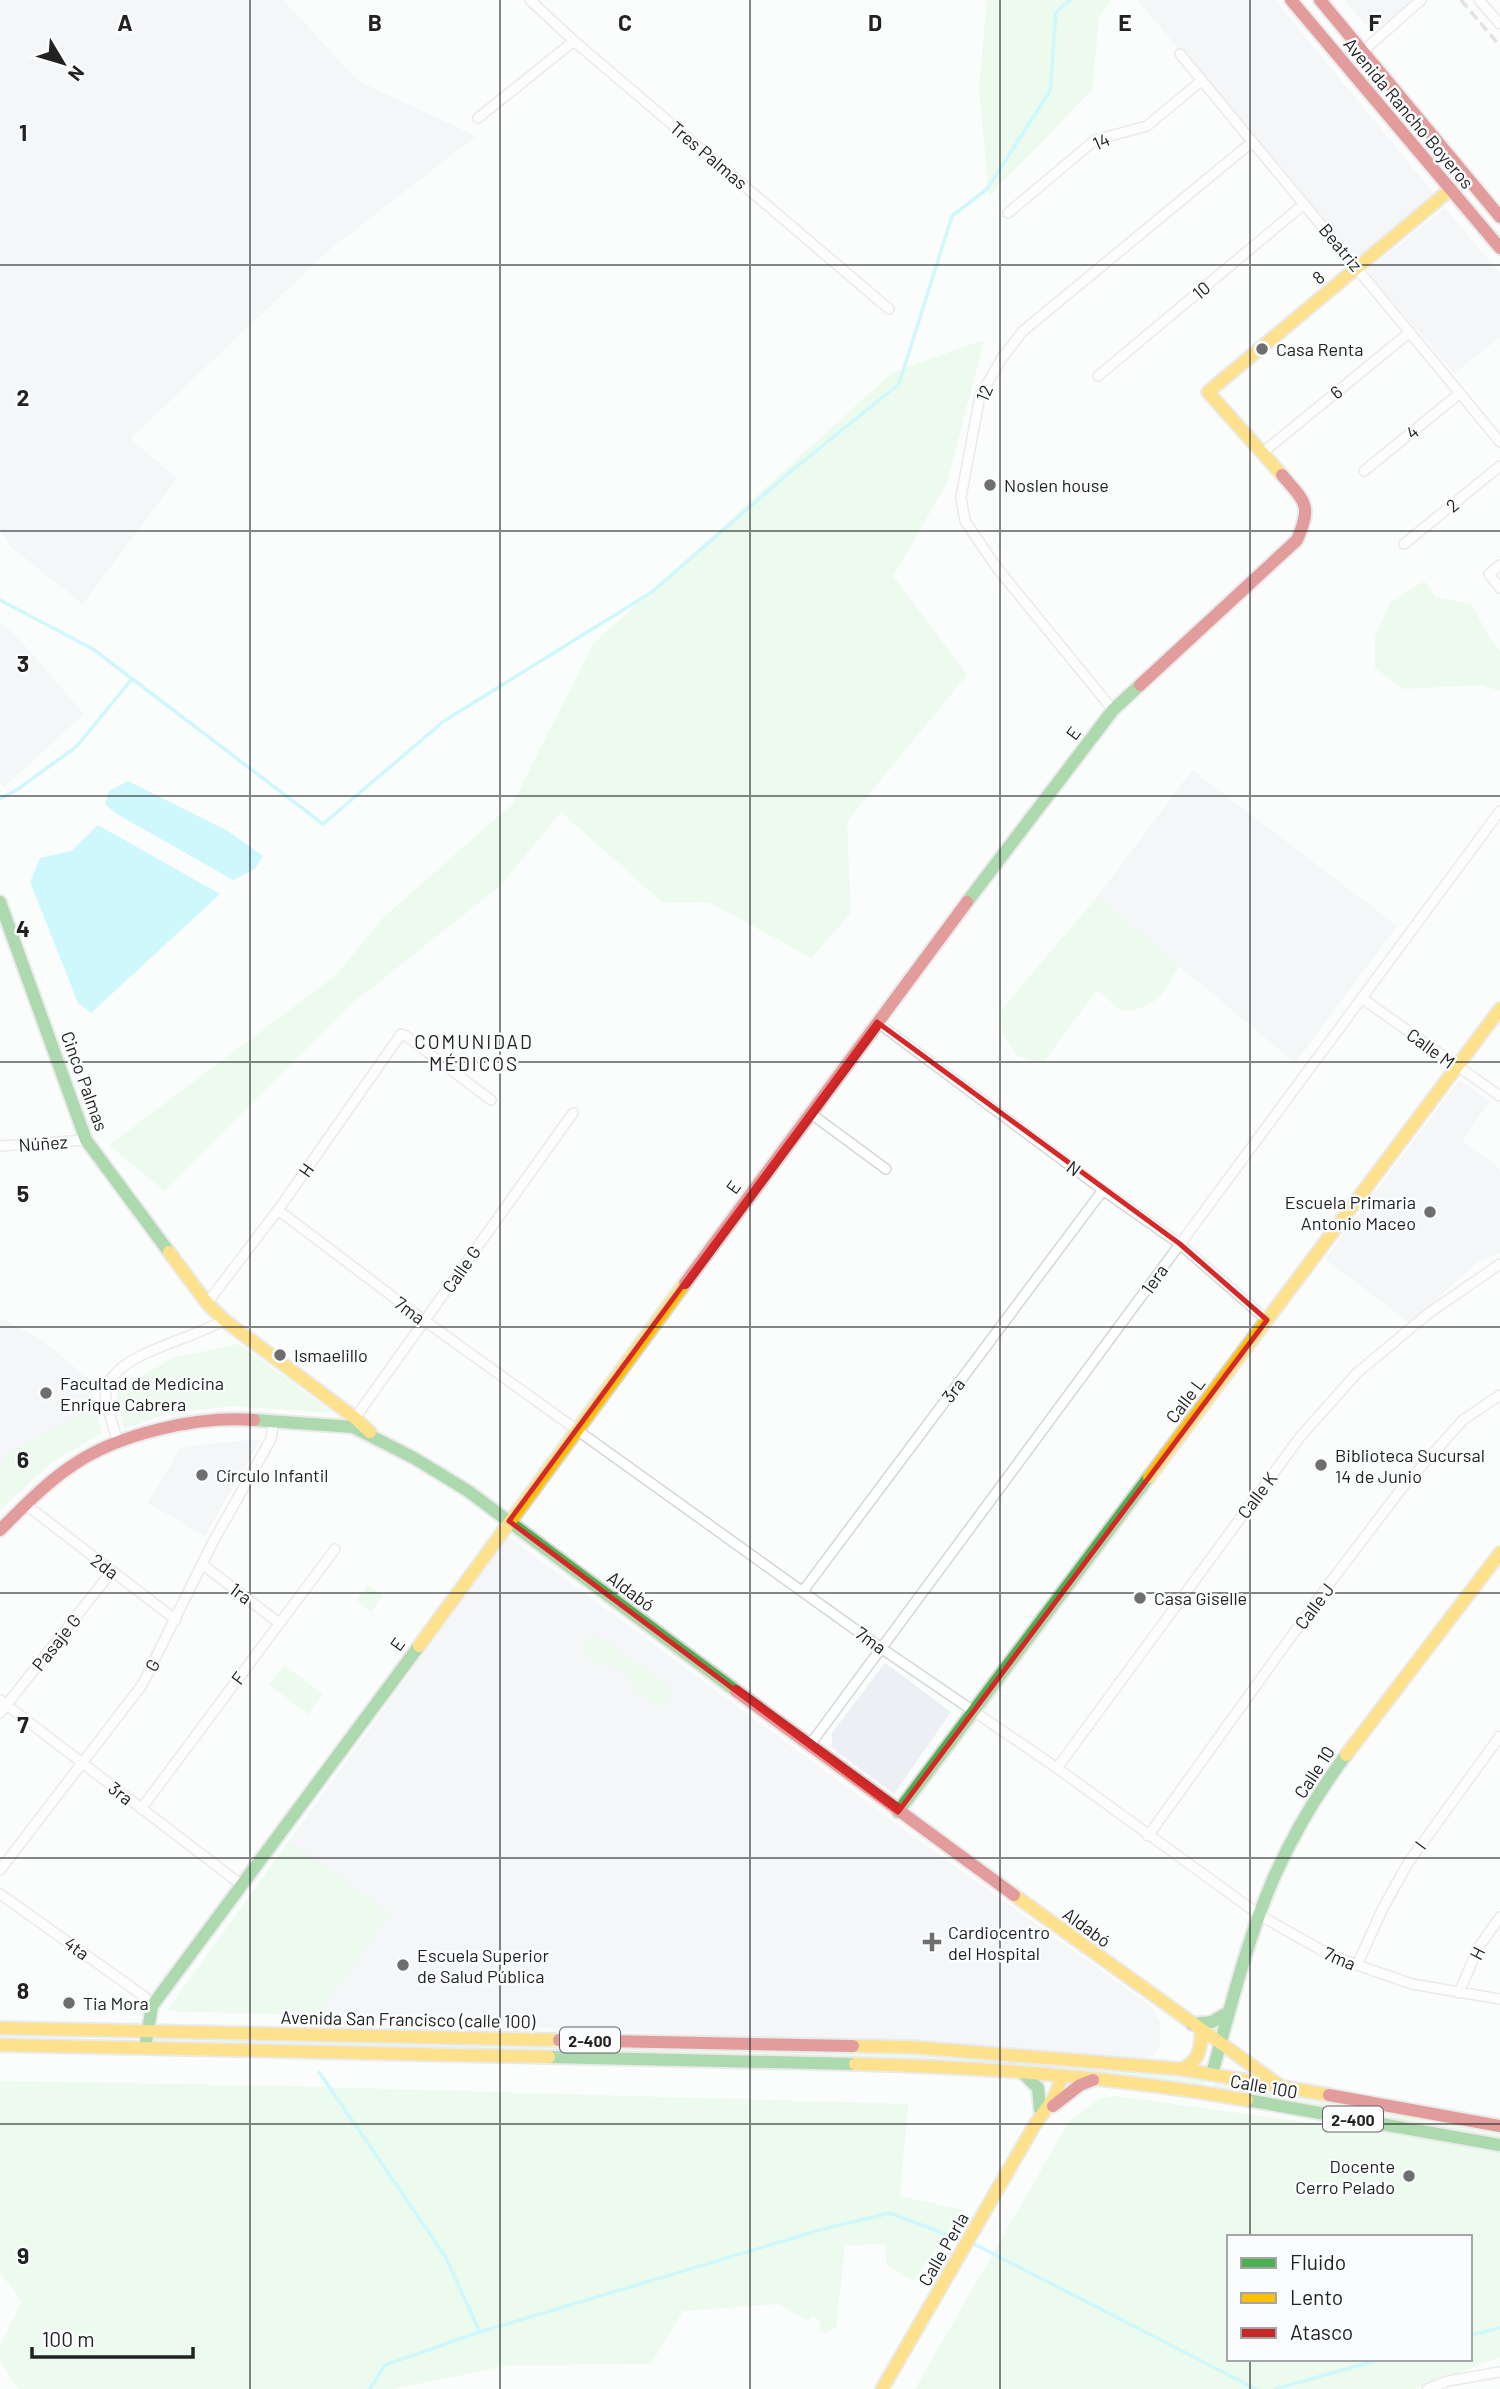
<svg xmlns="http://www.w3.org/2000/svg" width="1500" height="2389" font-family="Barlow,sans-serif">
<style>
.built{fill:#eceff3}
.green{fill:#d9fbdc;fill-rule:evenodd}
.water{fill:#99f4fc}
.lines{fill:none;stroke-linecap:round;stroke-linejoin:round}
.stream{stroke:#99f4fc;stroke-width:3.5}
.street-casing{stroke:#d6d6d7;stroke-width:12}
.fast-casing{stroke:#d6d6d7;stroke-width:16}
.slow-casing{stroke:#d6d6d7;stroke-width:16}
.jam-casing{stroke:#d6d6d7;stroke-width:16}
.street{stroke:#feffff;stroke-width:9}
.fast{stroke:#4caf50;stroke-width:12}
.slow{stroke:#ffc107;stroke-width:12}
.jam{stroke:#c62828;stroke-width:12}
.rail{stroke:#c3c3c3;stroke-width:3.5;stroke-dasharray:10 5;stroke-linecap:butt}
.marked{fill:none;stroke:#d62828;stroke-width:5;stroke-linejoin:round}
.grid{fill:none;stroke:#222223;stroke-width:2;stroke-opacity:0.55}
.poi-dot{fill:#6e6e6f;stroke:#fafcfd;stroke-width:2.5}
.labels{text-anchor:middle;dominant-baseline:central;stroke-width:5;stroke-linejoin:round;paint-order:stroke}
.shield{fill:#fafcfd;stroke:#636364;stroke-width:2}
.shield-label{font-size:16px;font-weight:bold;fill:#222223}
.street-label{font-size:18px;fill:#222223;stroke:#fafcfd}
.poi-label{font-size:18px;fill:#222223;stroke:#fafcfd;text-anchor:start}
.neighbourhood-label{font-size:19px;letter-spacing:2px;fill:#222223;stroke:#fafcfd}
.grid-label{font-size:23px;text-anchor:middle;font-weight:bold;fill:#222223;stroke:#fafcfd;stroke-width:5;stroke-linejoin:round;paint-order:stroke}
</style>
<rect width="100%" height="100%" fill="#fbfcfc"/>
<path class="built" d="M0,0H283L358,81L476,136L329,250L130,439L177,478L83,604L11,547L0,530Z
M1137,0H1275L1435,195L1357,258Z
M1344,0H1414L1373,32Z
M1445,208L1500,273V337L1454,374L1367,271Z
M0,624L11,630L84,714L4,787L0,783Z
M1192,770L1397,926L1295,1063L1097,897Z
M1459,1080L1490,1101L1462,1141L1497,1166L1500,1172V1253L1479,1261L1410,1323L1325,1259Z
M0,1318L42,1340L92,1382L91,1405L86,1421L0,1491Z
M261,1439L205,1536L148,1503L181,1447Z
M508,1537L928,1847L1151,2006L1160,2022V2047L1153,2055L1141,2061L911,2043L608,2031L317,2015L167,2011Z
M885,1663L951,1712L894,1794L832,1748V1733Z"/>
<path class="green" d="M987,0H1111L1099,17L1092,90L989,196L979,87Z
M984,340L947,483L893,576L967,675L847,821L851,913L811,958L709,902L663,903L561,812L501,885L354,1002L164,1191L109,1145L335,976L383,918L513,803L593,644L893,372Z
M1424,581L1436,597L1471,604L1491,640L1500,651V691L1480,685L1403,689L1375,668V637L1390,603Z
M1097,897L1179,966C1163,994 1157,1009 1122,1011L1097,990L1043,1063L1017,1056L1003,1033L1002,1009Z
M239,1344L333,1413L232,1406L169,1413L124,1429L116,1392L172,1358Z
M85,1412L97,1416L102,1433L51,1463L0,1510V1466L7,1455Z
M368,1585L383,1596L371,1612L356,1601Z
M593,1636H599L666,1685L672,1691L667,1703L663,1706C653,1703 641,1696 634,1689C630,1684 630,1678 626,1674C613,1661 582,1668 585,1643Z
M284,1665L323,1694L308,1714L269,1685Z
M289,1841L390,1914L317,2015L167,2011Z
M151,2038L899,2053L1059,2065L1057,2070L150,2042Z
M1072,2066L1206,2079L1204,2086L1070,2071Z
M0,2081L287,2086L908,2104L900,2196L963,2210L914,2281L887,2265L885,2244L845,2245L836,2328L825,2333L818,2328L821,2322L813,2316L808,2321L779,2304L683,2311L651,2364L511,2365L392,2389H18L0,2360V2346L22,2301L0,2273Z
M1214,2081L1500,2132V2137L1212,2087Z
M1115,2096L1394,2134L1500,2153V2357L1415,2389H915L1070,2120L1099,2099ZM1229,2237H1470V2359H1229Z"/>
<path class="water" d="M128,781L228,831L263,856L255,869L233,880L115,813L105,804L109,791Z
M98,825L220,894L91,1013L78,1003L30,882L40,858L71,851Z"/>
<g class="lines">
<path class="stream" d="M0,600L93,649L323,824L444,721L652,592L790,472L899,384L952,216L987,189L1050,91L1056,12L1070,0
M0,799L18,789L76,747L132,679
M319,2072L445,2256L480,2332
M972,2243L1256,2389
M1470,2335L1500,2328
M370,2389L385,2365L480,2332L823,2229L890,2213L964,2241
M1275,2389L1382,2359"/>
<defs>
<path id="street" d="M530,0L574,41L889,309
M1479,0L1500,24
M1362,52L1421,0
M1180,54L1500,442
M478,118L574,41
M1008,213L1095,140L1147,126L1201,81
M1098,376L1304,204
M1262,453L1410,332
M1364,471L1460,393
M1404,544L1500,466
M1500,565L1489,574L1500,588
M1113,710L997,568L965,521L961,497L980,396L1002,358L1023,331L1252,142
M1363,999L1500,1096
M877,1022L1103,1190L1180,1244L1267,1320
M810,1113L886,1169
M0,1146L86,1140
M278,1210L425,1321L881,1648L1057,1768L1261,1916L1330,1955L1357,1965L1412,1984L1500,1999
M207,1303L278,1210L401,1034L406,1036L491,1100
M354,1422L355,1418L573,1113
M118,1442L106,1403L105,1385C110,1380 115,1374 120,1369C147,1347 193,1338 224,1320
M25,1504L176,1620
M202,1564L279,1623
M803,1591L1103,1190
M0,1700L243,1886
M0,1713L112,1571
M809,1746L1500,811
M1057,1768L1300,1437L1357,1373L1429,1313L1500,1264
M141,1809L335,1549
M1148,1836L1326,1588L1402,1488L1463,1420L1500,1395
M0,1870L142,1685L213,1542L271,1439L274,1420
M0,1894L145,1997L152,2006
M1357,1965L1383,1908L1408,1863L1500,1736
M1459,1993L1478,1948L1500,1917
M1427,2389L1448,2381L1500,2372"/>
<path id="fast" d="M0,902L86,1140L169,1252
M967,902L1113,710L1140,685
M254,1420L353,1427L414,1458L468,1491L736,1691
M898,1812L1149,1477
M1192,2024L1212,2022L1229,2012
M145,2048L152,2006L419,1646
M549,2057L855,2064
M1024,2074L1038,2088L1040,2109
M1212,2074C1230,2009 1248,1936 1275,1875C1294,1833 1319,1791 1346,1755
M1247,2100L1500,2145"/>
<path id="slow" d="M1282,475L1208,392L1451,189
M169,1252L207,1303L224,1320L355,1418L370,1432
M1149,1477L1500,1009
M419,1646L685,1283
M1346,1755L1500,1553
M1014,1895L1279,2085
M0,2028L559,2040
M0,2045L549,2057
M853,2046L911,2047L1181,2069L1329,2095
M855,2064C985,2067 1118,2077 1247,2100
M1181,2069C1197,2063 1201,2051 1201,2035
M882,2389L1034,2126L1055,2096L1062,2076"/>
<path id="jam" d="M1291,0L1500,248
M1320,0L1500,217
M1140,685L1297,540C1312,505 1306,503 1282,475
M685,1283L967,902
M0,1530C23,1507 46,1483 73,1465C120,1433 198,1416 254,1420
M736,1691L1014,1895
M559,2040L853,2046
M1329,2095L1500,2126
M1053,2106L1080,2085L1093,2080"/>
</defs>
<use href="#street" class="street-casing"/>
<use href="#fast" class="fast-casing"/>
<use href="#slow" class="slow-casing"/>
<use href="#jam" class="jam-casing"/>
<use href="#street" class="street"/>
<use href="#fast" class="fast"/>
<use href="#slow" class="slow"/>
<use href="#jam" class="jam"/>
<path class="rail" d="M1461,0L1500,46"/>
</g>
<path d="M0 0H1500V2389H0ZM877,1022L1180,1244L1267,1320L898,1812L509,1521Z" fill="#fbfcfc" fill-opacity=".55" fill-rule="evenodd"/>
<path class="marked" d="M877,1022L1180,1244L1267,1320L898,1812L509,1521Z"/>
<path class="grid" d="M250,0V2389M500,0V2389M750,0V2389M1000,0V2389M1250,0V2237M0,265H1500M0,531H1500M0,796H1500M0,1062H1500M0,1327H1500M0,1593H1500M0,1858H1500M0,2124H1500M1250,2359V2389"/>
<g class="poi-dot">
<circle cx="1262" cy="349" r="7"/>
<circle cx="990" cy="485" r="7"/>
<circle cx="1430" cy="1212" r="7"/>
<circle cx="280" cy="1355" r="7"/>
<circle cx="46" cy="1393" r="7"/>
<circle cx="1321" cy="1465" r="7"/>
<circle cx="202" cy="1475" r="7"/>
<circle cx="1140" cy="1598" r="7"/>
<path d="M928.5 1931.5h7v7h7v7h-7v7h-7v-7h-7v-7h7z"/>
<circle cx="403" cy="1965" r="7"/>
<circle cx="69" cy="2003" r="7"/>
<circle cx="1409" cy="2176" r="7"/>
</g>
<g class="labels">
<g class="shield">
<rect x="560" y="2027.5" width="60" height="25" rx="5"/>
<rect x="1323" y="2106.5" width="60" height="25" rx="5"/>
</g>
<g class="shield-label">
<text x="590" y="2040">2-400</text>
<text x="1353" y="2119">2-400</text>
</g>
<g class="street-label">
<text transform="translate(1409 113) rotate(50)">Avenida Rancho Boyeros</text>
<text transform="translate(1101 141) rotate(-24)">14</text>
<text transform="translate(709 155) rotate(40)">Tres Palmas</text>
<text transform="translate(1341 247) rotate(50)">Beatriz</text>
<text transform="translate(1318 277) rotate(-40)">8</text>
<text transform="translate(1201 290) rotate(-40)">10</text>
<text transform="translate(1336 392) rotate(-39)">6</text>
<text transform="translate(984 393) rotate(-67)">12</text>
<text transform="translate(1412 432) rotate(-39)">4</text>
<text transform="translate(1452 505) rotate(-39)">2</text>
<text transform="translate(1073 733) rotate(-53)">E</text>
<text transform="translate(1431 1048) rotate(36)">Calle M</text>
<text transform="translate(85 1081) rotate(70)">Cinco Palmas</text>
<text transform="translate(43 1143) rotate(-4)">Núñez</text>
<text transform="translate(1074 1168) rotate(37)">N</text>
<text transform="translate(306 1170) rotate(-55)">H</text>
<text transform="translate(733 1187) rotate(-54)">E</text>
<text transform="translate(461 1269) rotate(-55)">Calle G</text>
<text transform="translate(1154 1279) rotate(-54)">1era</text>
<text transform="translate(410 1310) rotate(37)">7ma</text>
<text transform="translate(953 1390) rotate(-53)">3ra</text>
<text transform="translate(1185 1400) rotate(-53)">Calle L</text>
<text transform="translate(1257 1495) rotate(-53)">Calle K</text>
<text transform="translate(105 1566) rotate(37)">2da</text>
<text transform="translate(631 1591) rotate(37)">Aldabó</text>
<text transform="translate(241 1593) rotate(37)">1ra</text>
<text transform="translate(1314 1606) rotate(-53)">Calle J</text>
<text transform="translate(871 1640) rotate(36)">7ma</text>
<text transform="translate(56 1642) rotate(-52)">Pasaje G</text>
<text transform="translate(397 1644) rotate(-54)">E</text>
<text transform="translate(152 1665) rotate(-61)">G</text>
<text transform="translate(238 1678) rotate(-53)">F</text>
<text transform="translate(1314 1772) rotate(-57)">Calle 10</text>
<text transform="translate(121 1793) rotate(38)">3ra</text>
<text transform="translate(1420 1845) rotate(-54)">I</text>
<text transform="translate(1087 1927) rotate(36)">Aldabó</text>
<text transform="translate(77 1948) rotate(36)">4ta</text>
<text transform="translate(1477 1953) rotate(-63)">H</text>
<text transform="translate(1340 1958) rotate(23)">7ma</text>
<text transform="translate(408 2019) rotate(1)">Avenida San Francisco (calle 100)</text>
<text transform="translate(1264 2086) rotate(10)">Calle 100</text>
<text transform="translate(943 2249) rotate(-60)">Calle Perla</text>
</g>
<g class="poi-label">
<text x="1276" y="349">Casa Renta</text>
<text x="1004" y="485">Noslen house</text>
<text x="1416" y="1202" text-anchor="end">Escuela Primaria<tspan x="1416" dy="21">Antonio Maceo</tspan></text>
<text x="294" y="1355">Ismaelillo</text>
<text x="60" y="1383">Facultad de Medicina<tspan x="60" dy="21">Enrique Cabrera</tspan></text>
<text x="1335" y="1455">Biblioteca Sucursal<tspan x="1335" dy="21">14 de Junio</tspan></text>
<text x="216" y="1475">Círculo Infantil</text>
<text x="1154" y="1598">Casa Giselle</text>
<text x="948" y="1932">Cardiocentro<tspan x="948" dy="21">del Hospital</tspan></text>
<text x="417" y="1955">Escuela Superior<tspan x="417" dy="21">de Salud Pública</tspan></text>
<text x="83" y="2003">Tia Mora</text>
<text x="1395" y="2166" text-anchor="end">Docente<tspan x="1395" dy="21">Cerro Pelado</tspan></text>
</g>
<g class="neighbourhood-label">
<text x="474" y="1041">COMUNIDAD<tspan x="474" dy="22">MÉDICOS</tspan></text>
</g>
</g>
<g class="grid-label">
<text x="125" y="31">A</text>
<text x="375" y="31">B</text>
<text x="625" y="31">C</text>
<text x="875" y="31">D</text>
<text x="1125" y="31">E</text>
<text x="1375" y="31">F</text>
<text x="23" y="141">1</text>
<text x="23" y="406">2</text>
<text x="23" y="672">3</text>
<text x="23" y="937">4</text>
<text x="23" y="1202">5</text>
<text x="23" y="1468">6</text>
<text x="23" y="1733">7</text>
<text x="23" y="1999">8</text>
<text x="23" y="2264">9</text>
</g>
<rect x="1227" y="2235" width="245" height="126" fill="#fafcfd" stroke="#a4a5a6" stroke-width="2"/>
<rect x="1241" y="2258" width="35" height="10" fill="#4caf50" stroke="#a4a5a6" stroke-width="2"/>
<text x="1290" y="2270" font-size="21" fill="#222223">Fluido</text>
<rect x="1241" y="2293" width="35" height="10" fill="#ffc107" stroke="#a4a5a6" stroke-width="2"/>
<text x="1290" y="2305" font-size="21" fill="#222223">Lento</text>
<rect x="1241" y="2328" width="35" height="10" fill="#c62828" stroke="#a4a5a6" stroke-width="2"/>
<text x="1290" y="2340" font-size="21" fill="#222223">Atasco</text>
<g transform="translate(63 63) rotate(128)" stroke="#fafcfd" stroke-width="5" paint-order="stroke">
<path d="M0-5L12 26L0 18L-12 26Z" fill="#222223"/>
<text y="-10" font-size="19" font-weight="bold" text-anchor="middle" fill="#222223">N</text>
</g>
<path d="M32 2347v10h161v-10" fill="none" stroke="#222223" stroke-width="3.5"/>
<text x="42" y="2347" font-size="21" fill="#222223" stroke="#fafcfd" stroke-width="5" paint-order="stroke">100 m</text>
</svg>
